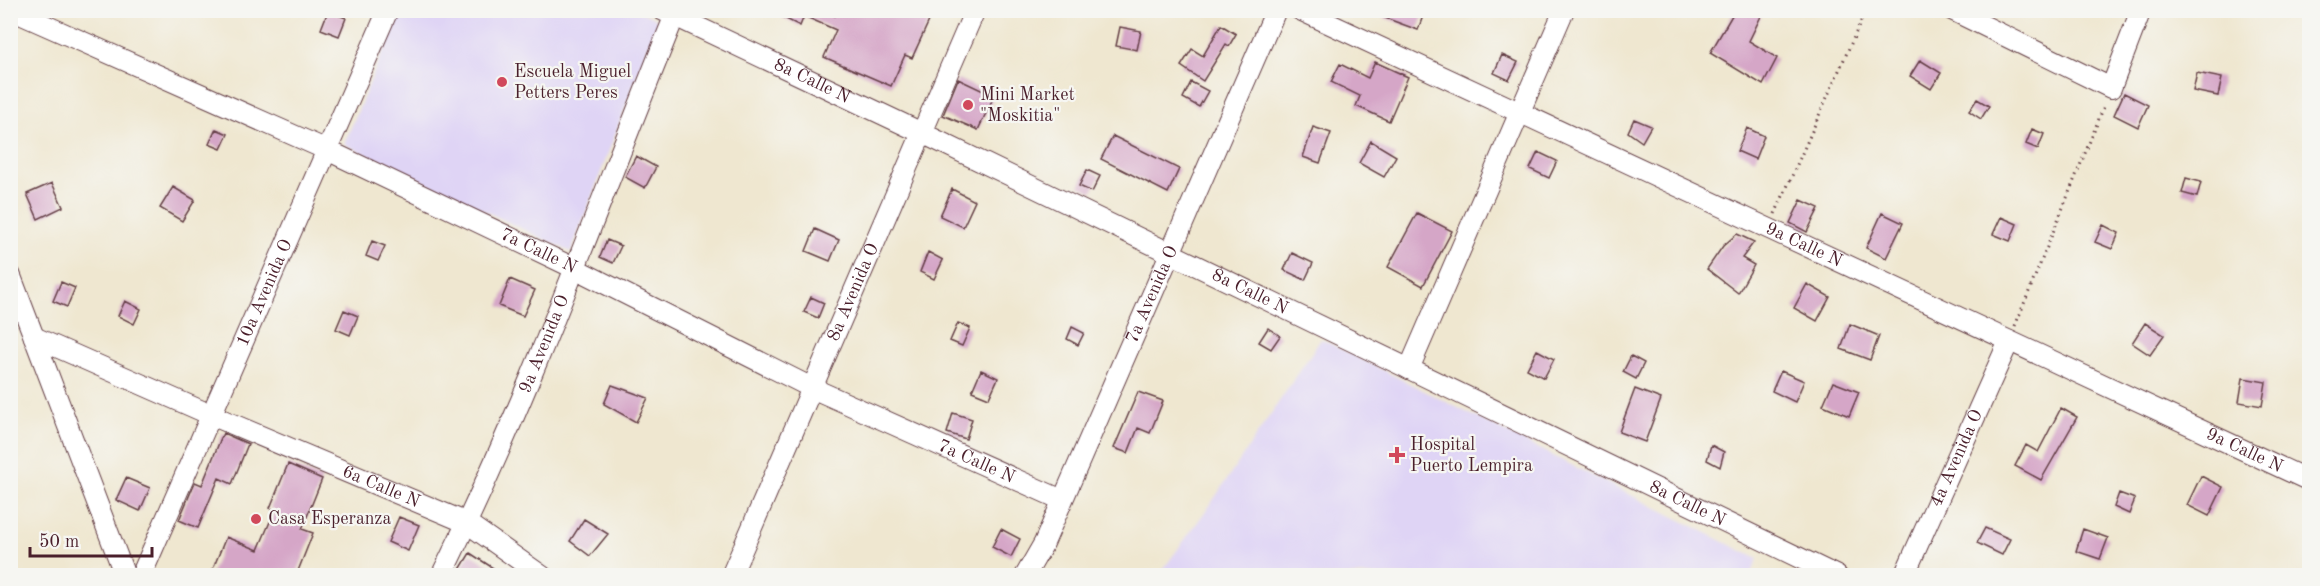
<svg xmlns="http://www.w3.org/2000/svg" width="2320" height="586" font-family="'Old Standard TT',serif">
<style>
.built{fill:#dfd4f5}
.building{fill:#d5a6c7}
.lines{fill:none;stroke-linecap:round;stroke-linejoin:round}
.minor-casing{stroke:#633d44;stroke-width:22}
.path{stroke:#633d44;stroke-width:3;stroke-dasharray:1.5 4.5;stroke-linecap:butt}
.minor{stroke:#fff;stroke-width:20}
.poi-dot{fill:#d1495b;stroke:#f6f6f2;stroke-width:2}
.labels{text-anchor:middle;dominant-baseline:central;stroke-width:4.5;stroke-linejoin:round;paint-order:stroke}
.poi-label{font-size:18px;fill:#4a1f2b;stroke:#f6f6f2;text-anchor:start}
.street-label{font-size:18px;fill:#4a1f2b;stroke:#f6f6f2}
</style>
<rect width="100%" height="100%" fill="#f6f6f2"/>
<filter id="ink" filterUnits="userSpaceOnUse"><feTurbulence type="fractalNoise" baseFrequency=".0167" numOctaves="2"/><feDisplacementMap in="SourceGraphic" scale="12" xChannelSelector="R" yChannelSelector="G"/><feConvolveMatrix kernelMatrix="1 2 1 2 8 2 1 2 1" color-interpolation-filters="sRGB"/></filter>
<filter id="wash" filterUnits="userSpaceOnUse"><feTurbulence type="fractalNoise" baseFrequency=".008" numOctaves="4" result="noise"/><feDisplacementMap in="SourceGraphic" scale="24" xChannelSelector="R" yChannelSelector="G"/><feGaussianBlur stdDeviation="1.35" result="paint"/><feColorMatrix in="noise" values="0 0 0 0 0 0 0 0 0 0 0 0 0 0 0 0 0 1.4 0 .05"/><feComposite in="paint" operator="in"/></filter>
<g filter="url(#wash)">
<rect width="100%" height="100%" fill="#efe7d0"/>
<path class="built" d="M637,10L658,20L571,252L344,144L400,11Z
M1321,339L1758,559L1749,576L1159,575L1210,505Z"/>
<g id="blocks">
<path class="building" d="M768,10H822L835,16L837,10H934L912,58L905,55L891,86L824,57L836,30L804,16L800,26Z
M1370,10H1425L1418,30L1369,12Z
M1735,10H1764L1749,41L1777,58L1763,85L1710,53Z
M328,11L346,18L339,36L321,29Z
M1221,25L1236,34L1229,46L1226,44L1203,81L1181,66L1192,49L1203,56Z
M1120,27L1141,31L1137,50L1116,46Z
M1502,55L1518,62L1509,80L1494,73Z
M1920,60L1941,73L1931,89L1910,76Z
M1375,62L1408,77L1389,121L1356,106L1360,96L1331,82L1340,64L1368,78Z
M2197,73L2222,78L2218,96L2193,91Z
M958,79L994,96L978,130L943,115Z
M1191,82L1208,91L1199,107L1183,98Z
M2124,93L2148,105L2138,127L2114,115Z
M1977,99L1989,106L1981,119L1969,111Z
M1634,119L1651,126L1642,142L1628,132Z
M1313,127L1331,133L1320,163L1303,157Z
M1747,128L1764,136L1755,159L1737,151Z
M216,129L228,134L221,149L209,144Z
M2032,129L2044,134L2038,149L2026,144Z
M1113,136L1179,169L1168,193L1101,159Z
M1371,141L1396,156L1384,177L1359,163Z
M1538,152L1557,161L1549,178L1530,169Z
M636,156L656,167L645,188L625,177Z
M1087,170L1100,176L1092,192L1079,186Z
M2186,178L2201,182L2197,197L2182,193Z
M52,183L63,207L38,219L27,194Z
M173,187L195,200L182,221L160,208Z
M952,189L975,201L963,227L940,216Z
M1801,200L1819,208L1807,232L1790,223Z
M1417,213L1452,231L1423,286L1388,267Z
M1882,213L1903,223L1886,258L1866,248Z
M2001,217L2017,224L2010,241L1993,234Z
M2103,225L2119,233L2112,249L2095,242Z
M815,229L839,240L830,261L806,251Z
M1737,234L1754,242L1742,258L1754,265L1738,293L1707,269L1723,246Z
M607,240L621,246L613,263L600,257Z
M372,241L385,246L378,261L366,256Z
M928,252L943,260L934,279L920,272Z
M1292,253L1313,263L1305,280L1284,270Z
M510,279L535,290L523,316L499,306Z
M61,282L75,288L67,307L53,301Z
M1807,284L1830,297L1817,321L1794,308Z
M811,297L824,303L818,318L804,312Z
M125,301L141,309L134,324L118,316Z
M344,310L358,316L350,335L336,329Z
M958,323L970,328L962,346L950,341Z
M2145,323L2164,335L2150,355L2132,343Z
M1850,324L1879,336L1870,360L1841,349Z
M1072,327L1084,333L1078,345L1067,339Z
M1268,328L1280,336L1271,349L1259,342Z
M1537,350L1554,359L1544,378L1527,369Z
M1631,356L1644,363L1636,379L1623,372Z
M981,370L998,378L989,398L972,391Z
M1781,371L1804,381L1795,402L1772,391Z
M2243,378L2266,382L2262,406L2239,402Z
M1833,382L1859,392L1849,416L1823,405Z
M612,385L648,398L636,422L604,404Z
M1635,389L1661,399L1645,442L1619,432Z
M1138,392L1163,401L1150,433L1138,428L1128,453L1114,448Z
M2061,408L2077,417L2041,480L2015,466L2026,445L2038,452Z
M953,413L972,419L966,439L947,433Z
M223,433L248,444L232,484L219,478L198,528L179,520L195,482L202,485Z
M1711,445L1724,452L1720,467L1707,460Z
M288,464L322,479L302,529L313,533L296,576H210L226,537L258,550L275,510L270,508Z
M2201,476L2223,487L2209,516L2187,505Z
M126,478L150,488L140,511L116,500Z
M2119,493L2135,499L2129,514L2114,507Z
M399,517L419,525L408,551L388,542Z
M584,519L608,534L590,556L570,541Z
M1985,528L2010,539L2002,555L1977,543Z
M1001,529L1020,539L1011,557L992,547Z
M2083,529L2108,538L2100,559L2076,551Z
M470,553L493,568L487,576H456Z"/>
</g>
</g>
<g filter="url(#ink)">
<use href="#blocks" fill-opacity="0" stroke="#633d44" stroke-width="1.5"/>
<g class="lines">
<defs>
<g id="minor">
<path id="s1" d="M11,10L327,150L576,269L812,388L1062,500"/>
<path id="s2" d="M662,10L922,133L1837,576"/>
<path id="s3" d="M1300,10L2310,481"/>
<path d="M1952,10L2111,88L2141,10"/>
<path d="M10,274L125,576"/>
<path id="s4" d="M34,337L211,415L467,523L542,576"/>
<path d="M1409,369L1564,10"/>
<path id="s5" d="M141,576L388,10"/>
<path id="s6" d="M441,576C532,392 600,199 677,10"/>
<path id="s7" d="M731,576L975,10"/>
<path id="s8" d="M1025,576L1044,543L1276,10"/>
<path id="s9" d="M1904,576L2009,341"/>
</g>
</defs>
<use href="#minor" class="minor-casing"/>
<path class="path" d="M1775,214L1866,10
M2015,326L2105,104"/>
<use href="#minor" class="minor"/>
</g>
</g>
<g class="poi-dot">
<circle cx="502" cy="82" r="6"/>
<circle cx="968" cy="105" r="6"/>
<path d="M1394 446h6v6h6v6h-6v6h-6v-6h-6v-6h6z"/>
<circle cx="256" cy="519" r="6"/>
</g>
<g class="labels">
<g class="poi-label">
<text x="514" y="72">Escuela Miguel<tspan x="514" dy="21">Petters Peres</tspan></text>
<text x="980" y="95">Mini Market<tspan x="980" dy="21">"Moskitia"</tspan></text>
<text x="1410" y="445">Hospital<tspan x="1410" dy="21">Puerto Lempira</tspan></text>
<text x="268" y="519">Casa Esperanza</text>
</g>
<g class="street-label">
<text stroke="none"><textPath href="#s2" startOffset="166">8a Calle N</textPath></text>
<text stroke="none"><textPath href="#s3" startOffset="556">9a Calle N</textPath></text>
<text stroke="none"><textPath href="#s1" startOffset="580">7a Calle N</textPath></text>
<text stroke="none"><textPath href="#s2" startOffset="652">8a Calle N</textPath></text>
<text stroke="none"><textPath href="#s5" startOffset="309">10a Avenida O</textPath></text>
<text stroke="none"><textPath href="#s7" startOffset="309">8a Avenida O</textPath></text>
<text stroke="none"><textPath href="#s8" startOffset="309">7a Avenida O</textPath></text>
<text stroke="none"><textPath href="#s6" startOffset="254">9a Avenida O</textPath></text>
<text stroke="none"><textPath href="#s3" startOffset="1042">9a Calle N</textPath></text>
<text stroke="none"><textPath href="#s9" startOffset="129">4a Avenida O</textPath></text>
<text stroke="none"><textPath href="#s1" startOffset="1066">7a Calle N</textPath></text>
<text stroke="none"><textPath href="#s4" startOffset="378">6a Calle N</textPath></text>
<text stroke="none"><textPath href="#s2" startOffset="1138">8a Calle N</textPath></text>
</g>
</g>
<rect width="2320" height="586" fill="none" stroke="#f6f6f2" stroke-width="36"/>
<path d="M30 547v9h122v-9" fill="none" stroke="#4a1f2b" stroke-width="3"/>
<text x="39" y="547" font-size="18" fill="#4a1f2b" stroke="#f6f6f2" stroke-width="4.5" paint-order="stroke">50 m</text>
</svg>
